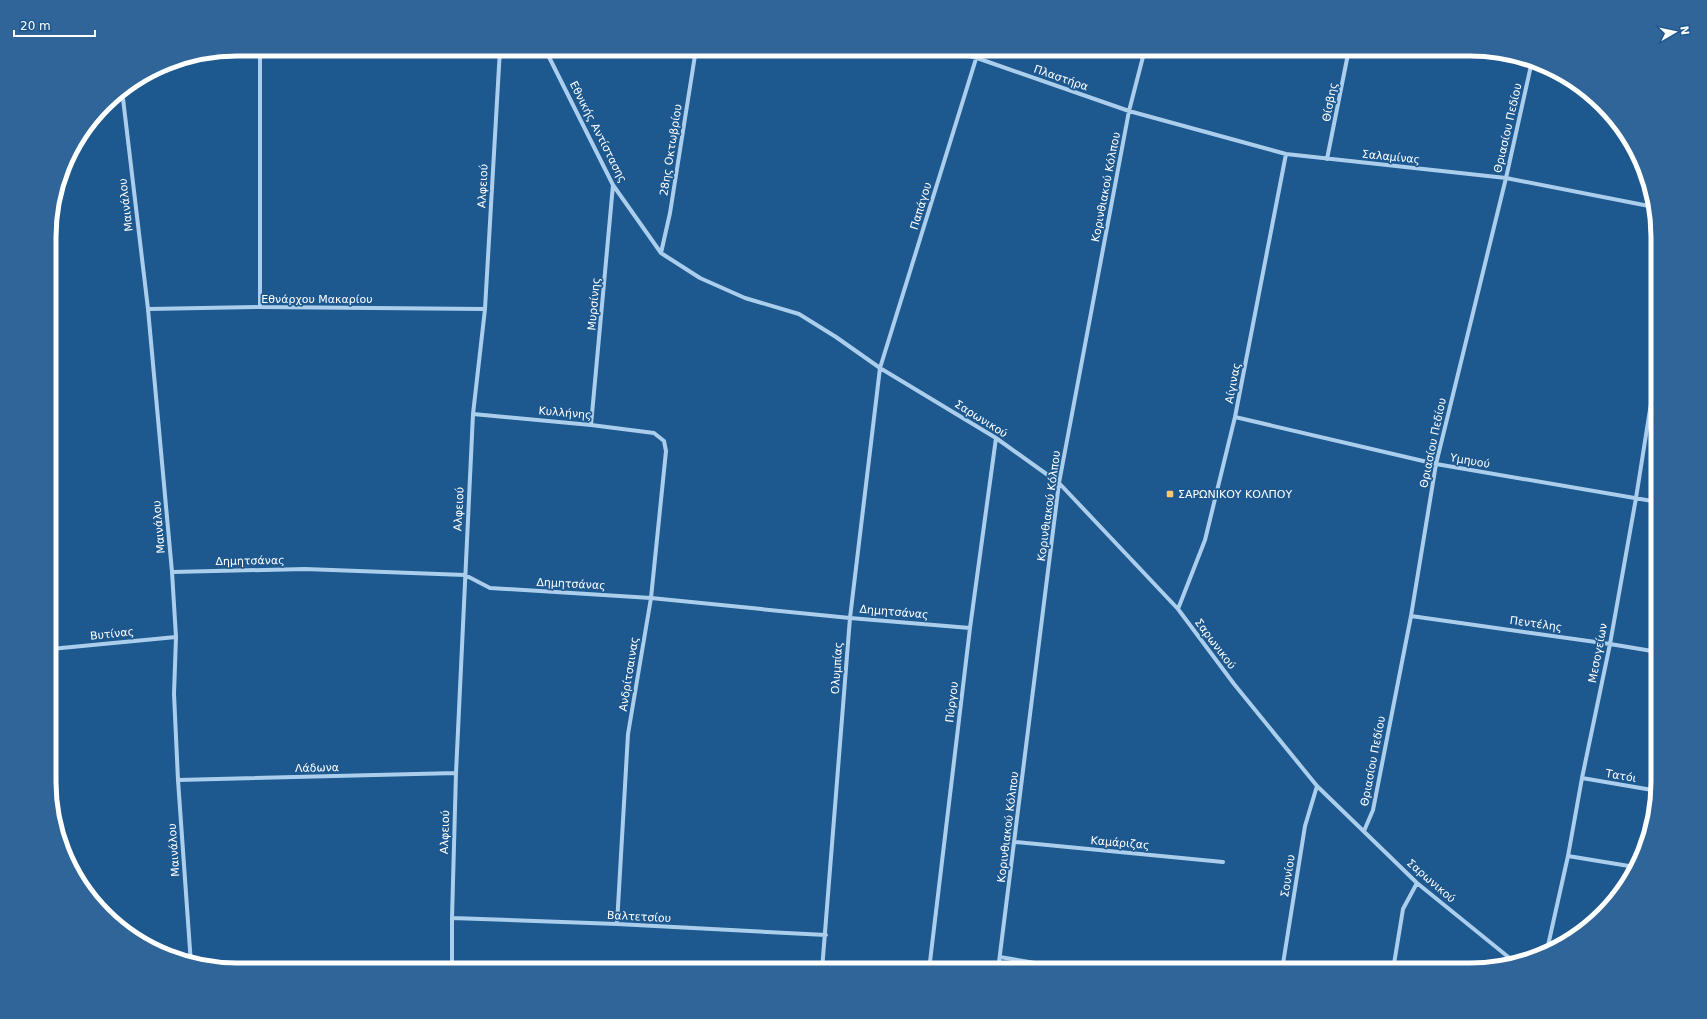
<svg xmlns="http://www.w3.org/2000/svg" width="1707" height="1019" font-family="'DejaVu Sans',sans-serif">
<style>
.lines{fill:none;stroke-linecap:round;stroke-linejoin:round}
.minor{stroke:#acceed;stroke-width:4}
.poi-dot{fill:#fcc76b;stroke:#1d588f;stroke-width:1.5}
.labels{text-anchor:middle;dominant-baseline:central;stroke-width:3.5;stroke-linejoin:round;paint-order:stroke}
.street-label{font-size:11px;fill:#fff;stroke:#1d588f}
.poi-label{font-size:11px;fill:#fff;stroke:#1d588f;text-anchor:start}
.rim{fill:none;stroke:#fff;stroke-width:5}
</style>
<rect width="100%" height="100%" fill="#1d588f"/>
<g class="lines">
<path class="minor" d="M260,49V307
M545,49L613,185L661,253L700,278L745,298L799,314L836,337L880,368L996,438L1059,483L1178,609L1234,684L1317,786L1417,883L1512,960
M942,49L977,58L1129,111L1286,154L1506,178L1654,207
M122,90L148,309L172,572L176,637L174,694L178,780L191,964
M1327,159L1349,49
M661,253L670,213L696,49
M148,309L260,307L485,309
M473,414L591,425L654,433L664,441L666,451L651,598L628,734L617,924
M1235,417L1436,464L1658,502
M591,425L613,185
M172,572L305,569L465,575L490,588L651,598L850,618L970,628
M1178,609L1205,540L1235,417L1286,154
M1411,616L1610,644L1658,652
M51,649L176,637
M1582,778L1658,791
M178,780L456,773
M1364,831L1373,810L1411,616L1436,464L1506,178L1532,61
M1015,842L1223,862
M1568,856L1635,867
M452,918L617,924L826,935
M1547,950L1568,856L1582,778L1610,644L1636,498L1658,359
M1000,957L1077,970
M452,970V918L456,773L473,414L485,309L500,49
M822,970L850,618L880,368L979,49
M929,970L970,628L996,438
M998,970L1059,483L1129,111L1145,49
M1282,970L1305,826L1317,786
M1393,970L1403,909L1417,883"/>
</g>
<rect class="poi-dot" x="1166" y="490" width="8" height="8" rx="2"/>
<g class="labels">
<g class="street-label">
<text transform="translate(1061 78) rotate(19)">Πλαστήρα</text>
<text transform="translate(1330 102) rotate(-79)">Θίσβης</text>
<text transform="translate(1508 128) rotate(-77)">Θριασίου Πεδίου</text>
<text transform="translate(598 132) rotate(63)">Εθνικής Αντίστασης</text>
<text transform="translate(671 150) rotate(-81)">28ης Οκτωβρίου</text>
<text transform="translate(1391 157) rotate(6)">Σαλαμίνας</text>
<text transform="translate(483 186) rotate(-87)">Αλφειού</text>
<text transform="translate(1106 187) rotate(-79)">Κορινθιακού Κόλπου</text>
<text transform="translate(126 205) rotate(-97)">Μαινάλου</text>
<text transform="translate(921 206) rotate(-73)">Παπάγου</text>
<text x="317" y="299">Εθνάρχου Μακαρίου</text>
<text transform="translate(594 304) rotate(-85)">Μυρσίνης</text>
<text transform="translate(1233 383) rotate(-79)">Αίγινας</text>
<text transform="translate(565 413) rotate(5)">Κυλλήνης</text>
<text transform="translate(981 419) rotate(32)">Σαρωνικού</text>
<text transform="translate(1433 443) rotate(-78)">Θριασίου Πεδίου</text>
<text transform="translate(1470 461) rotate(10)">Υμηυού</text>
<text transform="translate(1049 506) rotate(-82)">Κορινθιακού Κόλπου</text>
<text transform="translate(459 509) rotate(-87)">Αλφειού</text>
<text transform="translate(159 527) rotate(-95)">Μαινάλου</text>
<text transform="translate(250 561) rotate(-1)">Δημητσάνας</text>
<text transform="translate(571 584) rotate(3)">Δημητσάνας</text>
<text transform="translate(894 612) rotate(5)">Δημητσάνας</text>
<text transform="translate(1536 624) rotate(8)">Πεντέλης</text>
<text transform="translate(112 634) rotate(-6)">Βυτίνας</text>
<text transform="translate(1215 644) rotate(53)">Σαρωνικού</text>
<text transform="translate(1598 653) rotate(-79)">Μεσογείων</text>
<text transform="translate(837 668) rotate(-86)">Ολυμπίας</text>
<text transform="translate(629 674) rotate(-81)">Ανδρίτσαινας</text>
<text transform="translate(952 702) rotate(-83)">Πύργου</text>
<text transform="translate(1373 761) rotate(-79)">Θριασίου Πεδίου</text>
<text transform="translate(317 768) rotate(-1)">Λάδωνα</text>
<text transform="translate(1621 776) rotate(10)">Τατόι</text>
<text transform="translate(1008 827) rotate(-83)">Κορινθιακού Κόλπου</text>
<text transform="translate(445 832) rotate(-88)">Αλφειού</text>
<text transform="translate(1120 843) rotate(5)">Καμάριζας</text>
<text transform="translate(174 850) rotate(-94)">Μαινάλου</text>
<text transform="translate(1288 876) rotate(-81)">Σουνίου</text>
<text transform="translate(1431 881) rotate(41)">Σαρωνικού</text>
<text transform="translate(639 917) rotate(3)">Βαλτετσίου</text>
</g>
<g class="poi-label">
<text x="1178" y="494">ΣΑΡΩΝΙΚΟΥ ΚΟΛΠΟΥ</text>
</g>
</g>
<path d="M0 0H1707V1019H0ZM237 56H1470A181 181 0 0 1 1651 237V782A181 181 0 0 1 1470 963H237A181 181 0 0 1 56 782V237A181 181 0 0 1 237 56Z" fill="#2f6598" fill-rule="evenodd"/>
<path class="rim" d="M237 56H1470A181 181 0 0 1 1651 237V782A181 181 0 0 1 1470 963H237A181 181 0 0 1 56 782V237A181 181 0 0 1 237 56Z"/>
<g transform="translate(1675 32) rotate(81)" stroke="#1d588f" stroke-width="3" paint-order="stroke">
<path d="M0-3L7 15L0 10L-7 15Z" fill="#ffffff"/>
<text y="-6" font-size="11" font-weight="bold" text-anchor="middle" fill="#ffffff">N</text>
</g>
<path d="M14 30v6h81v-6" fill="none" stroke="#ffffff" stroke-width="2"/>
<text x="20" y="30" font-size="12" fill="#ffffff" stroke="#1d588f" stroke-width="3" paint-order="stroke">20 m</text>
</svg>
